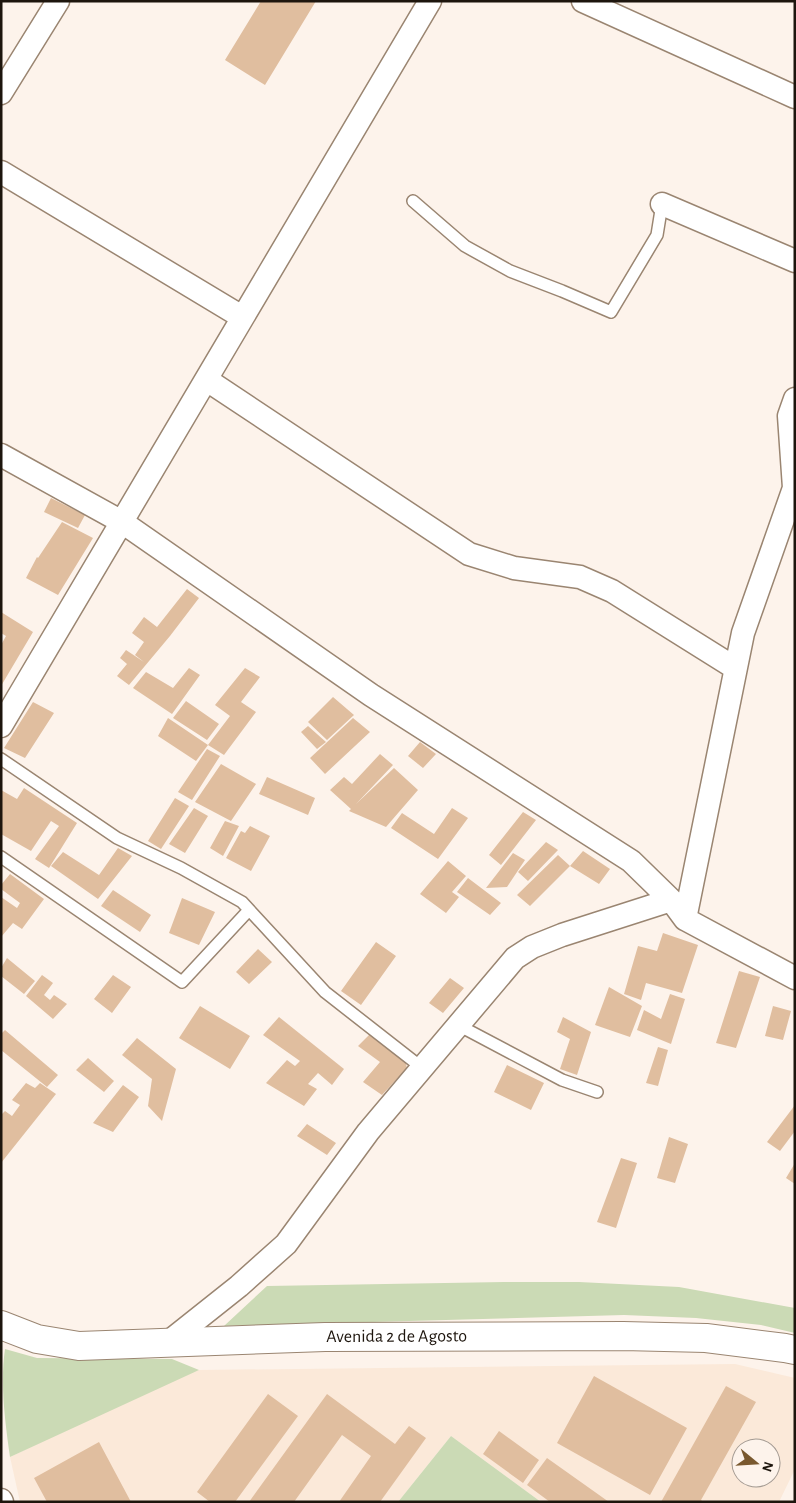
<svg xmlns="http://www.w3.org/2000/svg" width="796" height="1503" font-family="'Alegreya Sans',sans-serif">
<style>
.built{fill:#fbe9d9;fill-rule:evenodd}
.green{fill:#cbdab5}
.building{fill:#e0be9f}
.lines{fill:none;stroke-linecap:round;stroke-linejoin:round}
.lane-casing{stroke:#9a8571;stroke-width:14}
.street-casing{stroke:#9a8571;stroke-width:25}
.secondary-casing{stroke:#9a8571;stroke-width:30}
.lane{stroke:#fff;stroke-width:11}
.street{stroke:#fff;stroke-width:22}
.secondary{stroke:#fff;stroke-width:28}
.labels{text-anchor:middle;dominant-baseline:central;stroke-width:5;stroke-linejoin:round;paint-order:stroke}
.street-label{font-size:18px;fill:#1d150d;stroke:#fdf3eb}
</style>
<rect width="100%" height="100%" fill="#fdf3eb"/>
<path class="built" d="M735,1364L795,1378V1469L779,1502H541L451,1436L398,1502H20L10,1457L179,1375L199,1370ZM741,1448H771V1478H741Z"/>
<path class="green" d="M504,1282H579L679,1287L795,1308V1333L761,1325L696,1318L624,1315L224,1326L267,1286Z
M5,1349L37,1358L172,1359L199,1370L10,1457C5,1421 0,1384 5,1349Z
M451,1436L541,1502H398Z"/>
<path class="building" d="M261,1H316L265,85L225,60Z
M51,498L85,515L78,528L44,512Z
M62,522L93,538L58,595L26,578L37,557L38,558Z
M187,589L199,598L170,636L129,685L117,676L127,664L120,658L126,650L144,662L135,655L144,642L132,633L144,617L157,627Z
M1,612L33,632L1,686V645L6,636L1,633Z
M189,668L200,675L172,714L133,688L146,672L173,688Z
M245,668L260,677L241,702L256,712L224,755L208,745L230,716L215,705Z
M333,697L354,715L327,740L308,722Z
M186,701L219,724L207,740L173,718Z
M33,702L54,713L25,758L4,748Z
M168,718L208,745L196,761L158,736Z
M353,718L370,732L325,774L310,758Z
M308,726L326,742L317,749L301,732Z
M420,742L436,754L423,768L408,756Z
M207,749L220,756L192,800L178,792Z
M380,754L393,765L356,804L394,768L418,790L386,827L349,811L351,809L330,790L344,777L352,784Z
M221,764L256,784L231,821L195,802Z
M267,777L315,798L308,815L259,794Z
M24,788L77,823L49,868L35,859L59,826L51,821L31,851L1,834V790L17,799Z
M175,798L189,806L161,849L148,841Z
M194,808L208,816L185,853L169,844Z
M452,808L468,818L438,859L391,828L402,813L434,834Z
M523,812L536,820L501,865L489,855Z
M225,821L239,826L223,856L210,848Z
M250,826L270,836L251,871L226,858L241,831L245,833Z
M546,842L558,850L528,881L518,872Z
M118,848L132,856L98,899L51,866L63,852L99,875Z
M583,851L610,869L599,884L570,866L530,906L517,895L558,855L570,866Z
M513,853L525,860L507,887L486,888Z
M448,861L466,876L452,892L459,897L446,913L420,894Z
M10,874L44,899L22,929L13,923L1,937V897L17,908L20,903L1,889V885Z
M468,878L501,903L490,915L457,892Z
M113,890L151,915L140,932L101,906Z
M182,898L215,912L199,945L169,933Z
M663,933L698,945L682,993L646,983L641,1000L624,994L638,946L657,951Z
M376,942L396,956L361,1005L341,991Z
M258,949L272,962L249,984L236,972Z
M7,958L35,981L24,994L1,976V968Z
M739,971L760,977L736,1048L716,1043Z
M42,975L53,983L44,995L50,1000L54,995L67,1004L53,1019L26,996Z
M113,975L131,987L112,1013L94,999Z
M450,978L464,988L443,1013L429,1003Z
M609,987L642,1006L630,1037L595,1025Z
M670,994L685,999L671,1044L637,1030L644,1010L661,1019Z
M200,1006L250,1036L230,1069L179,1038Z
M773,1006L791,1011L783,1040L765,1036Z
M279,1017L344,1069L332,1085L318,1073L308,1084L317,1089L304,1106L266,1083L287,1060L295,1066L300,1061L263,1035Z
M563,1017L591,1032L577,1075L560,1069L570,1039L557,1032Z
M5,1030L58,1075L47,1087L1,1050V1034Z
M372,1032L404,1057L407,1068L382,1095L363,1082L380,1062L358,1046Z
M137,1038L176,1069L162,1121L148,1106L152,1079L122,1055Z
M658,1047L668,1050L658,1086L646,1083Z
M88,1058L114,1081L104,1092L76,1070Z
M507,1065L544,1083L531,1110L494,1092Z
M26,1083L35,1088L40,1083L56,1094L1,1163V1115L5,1111L12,1116L20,1105L12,1100Z
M123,1085L139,1097L113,1132L93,1123Z
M795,1105V1131L780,1151L767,1142Z
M307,1124L336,1143L327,1155L297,1136Z
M669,1137L688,1144L675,1183L657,1178Z
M621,1158L637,1163L616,1228L597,1222Z
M795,1163V1184L786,1178Z
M594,1376L687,1428L650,1495L557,1443Z
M726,1386L756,1402L701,1500L703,1502H661Z
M268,1394L298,1416L235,1502H210L197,1492Z
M327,1394L395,1444L409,1426L426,1438L380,1502H339L371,1456L342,1435L294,1502H249Z
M499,1431L539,1460L523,1483L483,1454Z
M99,1442L131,1502H47L34,1478Z
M547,1458L609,1502H550L527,1485Z"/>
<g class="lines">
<defs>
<path id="lane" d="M413,201L465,246L510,271L562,291L611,312L657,235L662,204
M1,759L117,838L181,868L242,902L325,992L421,1067
M1,857L182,982L249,910
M458,1025L562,1080L597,1092"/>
<path id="street" d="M583,1L795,97
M1,93L58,1
M1,172L242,317
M662,204L795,261
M207,380L469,554L514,568L580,577L612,591L735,668
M1,455L122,522L371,695L631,861L671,900L685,919L795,978
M1,726L430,1
M685,919L743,633L794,488L789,416L795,399
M166,1344L239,1286L286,1244L368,1132L515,958L532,947L562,935L671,900
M1,1500L2,1502"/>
<g id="secondary">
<path id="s1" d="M1,1325L37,1339L79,1346L325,1337L623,1336L706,1338L785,1348L795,1350"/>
</g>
</defs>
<use href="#lane" class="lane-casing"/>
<use href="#street" class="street-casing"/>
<use href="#secondary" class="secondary-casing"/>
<use href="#lane" class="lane"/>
<use href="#street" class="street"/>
<use href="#secondary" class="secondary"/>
</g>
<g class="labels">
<g class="street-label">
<text stroke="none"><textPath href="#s1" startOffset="399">Avenida 2 de Agosto</textPath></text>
</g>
</g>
<rect width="796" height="1503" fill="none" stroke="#1d150d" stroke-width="5"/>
<g transform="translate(756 1463) rotate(108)"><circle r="24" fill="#fdf3eb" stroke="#a39a92"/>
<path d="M0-4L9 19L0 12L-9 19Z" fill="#79582e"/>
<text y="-8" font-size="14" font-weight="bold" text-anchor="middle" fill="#1d150d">N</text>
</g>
</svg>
